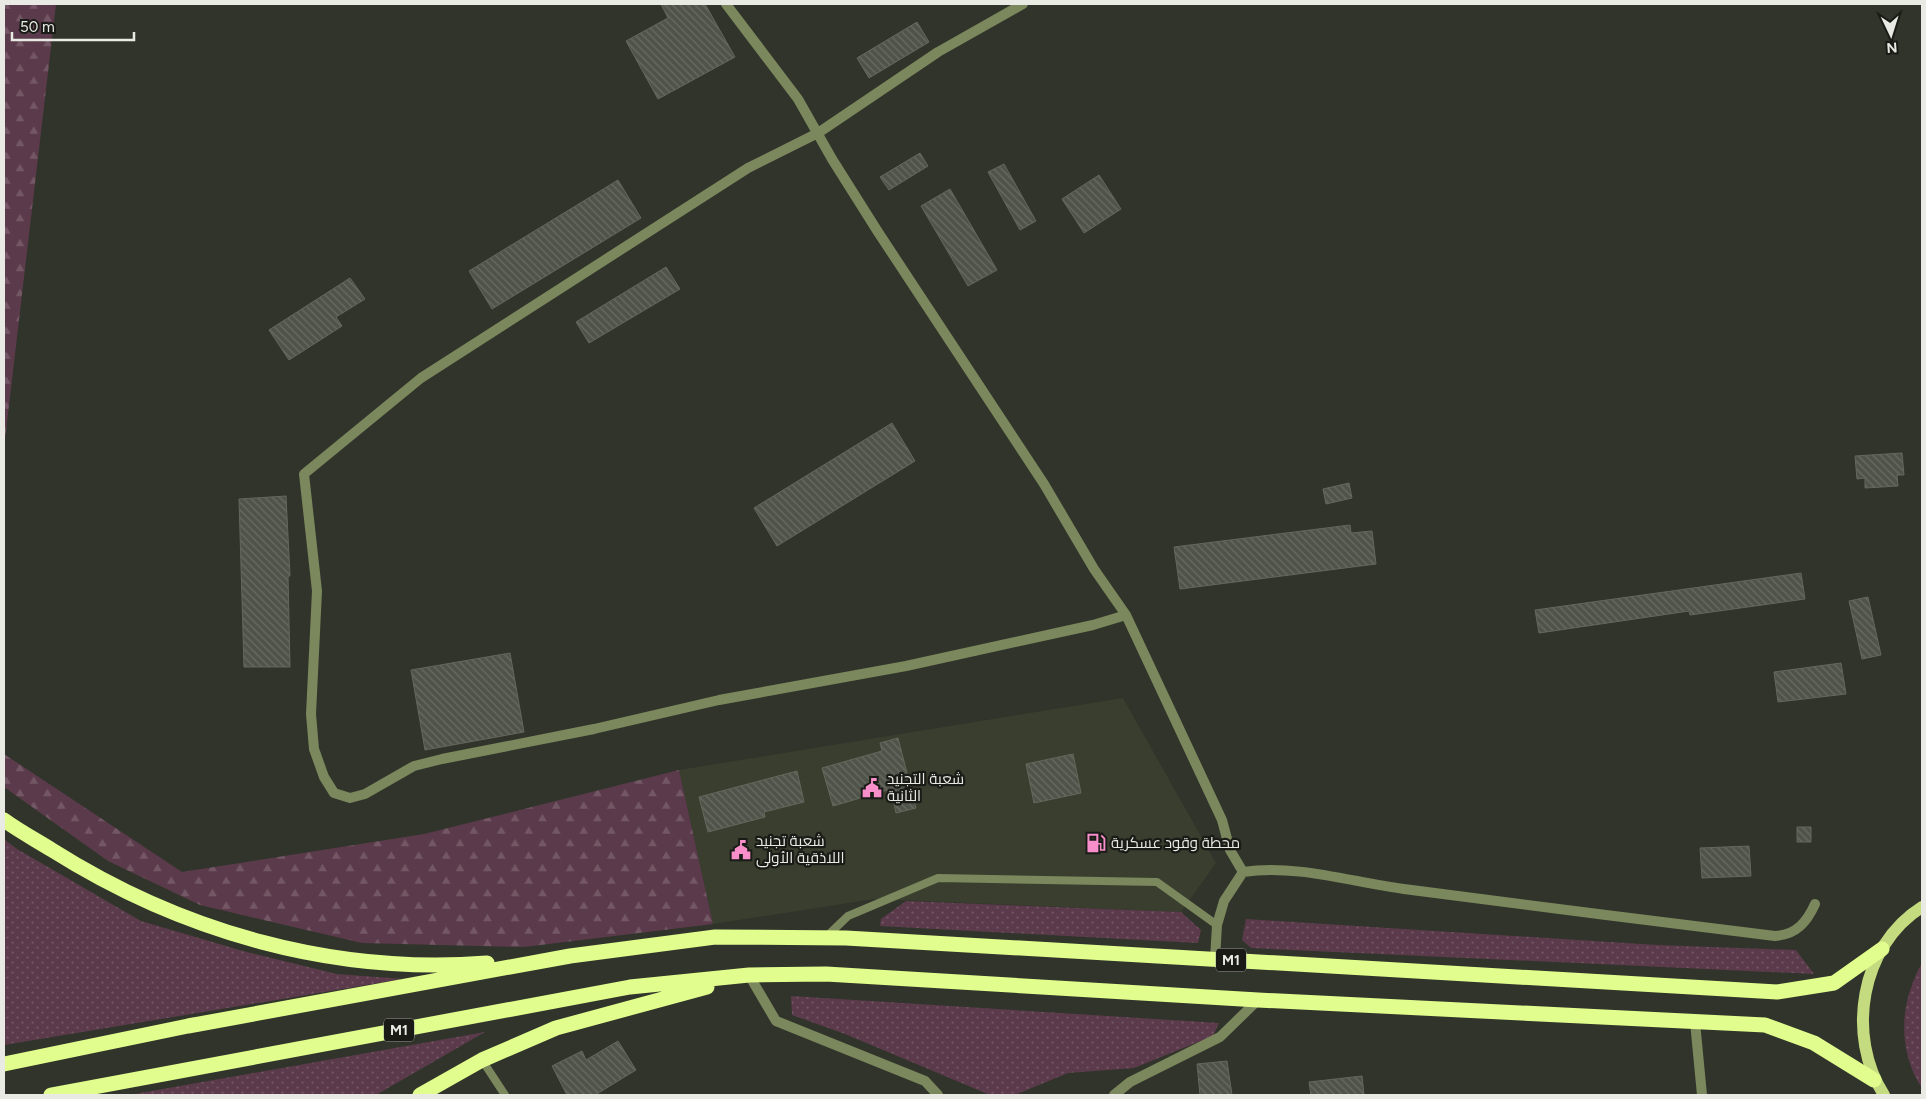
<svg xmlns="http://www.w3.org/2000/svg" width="1926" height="1099" font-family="Figtree,Cairo,sans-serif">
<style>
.built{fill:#3a3e2f}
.grass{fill:url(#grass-dots)}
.forest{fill:url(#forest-firs)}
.building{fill:url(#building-back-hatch);stroke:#64675c}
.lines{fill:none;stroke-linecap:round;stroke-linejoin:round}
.lane{stroke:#7b875c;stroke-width:8}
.street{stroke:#7b875c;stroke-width:10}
.primary{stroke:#c4dc7f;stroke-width:12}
.highway{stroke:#e1fd8d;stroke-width:15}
.labels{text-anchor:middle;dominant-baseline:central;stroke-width:4.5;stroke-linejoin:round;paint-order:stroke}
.shield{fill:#1a1b17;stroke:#aaaca6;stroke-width:1}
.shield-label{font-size:14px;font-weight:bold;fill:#e8eae3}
.poi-label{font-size:15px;fill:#e8eae3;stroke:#1a1b17;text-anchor:start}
</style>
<defs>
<pattern id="grass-dots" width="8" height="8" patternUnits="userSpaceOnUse" patternTransform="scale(1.25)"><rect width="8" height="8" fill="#5b3a4b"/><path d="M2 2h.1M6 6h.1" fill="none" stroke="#735765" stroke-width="1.8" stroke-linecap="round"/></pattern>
<pattern id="forest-firs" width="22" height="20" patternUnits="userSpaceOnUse" patternTransform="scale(1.25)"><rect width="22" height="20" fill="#5b3a4b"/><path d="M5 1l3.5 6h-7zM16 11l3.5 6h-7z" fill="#735765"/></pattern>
<pattern id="building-back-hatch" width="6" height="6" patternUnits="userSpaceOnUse" patternTransform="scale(1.25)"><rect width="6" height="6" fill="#505349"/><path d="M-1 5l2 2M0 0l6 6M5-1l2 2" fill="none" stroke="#696c63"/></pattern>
</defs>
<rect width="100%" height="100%" fill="#31342a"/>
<path class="built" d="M1123,698L1216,863L1181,912L874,899L713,924L679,770Z"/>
<path class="grass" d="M4,839L17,849L141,921L243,951L337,974L403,979L4,1045Z
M906,901L1181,912L1201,930L1198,943L880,926L881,919Z
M1246,919L1657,945L1796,950L1814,974L1251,948L1242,940Z
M1922,964V1088C1902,1058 1899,1019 1912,985C1915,978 1917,970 1922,964Z
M791,996L1219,1023L1213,1036L1134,1068L1068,1073L1015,1095H990L845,1034L792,1015Z
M485,1032L376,1095H129Z"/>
<path class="forest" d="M4,4H56L4,448Z
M4,754L182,872L424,834L679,770L713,924L524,947L362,943L200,905L108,861L4,787Z"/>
<path class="building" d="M661,4H705L735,57L658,99L626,41L668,18Z
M917,22L929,42L869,78L857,58Z
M920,153L928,166L889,190L880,177Z
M1004,164L1036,221L1020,230L988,172Z
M1099,175L1121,209L1084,233L1062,199Z
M618,180L641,218L492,309L469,271Z
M950,189L997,270L968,286L921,206Z
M666,267L680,289L589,343L576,322Z
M350,278L365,299L336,317L342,326L289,360L269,330Z
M892,423L915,461L777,546L754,508Z
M1902,453L1904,475H1897L1898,486L1865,488V478L1857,479L1855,456Z
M1349,483L1352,498L1326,504L1323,489Z
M286,496L290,576H288L290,667H244L239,499Z
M1350,525L1351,533L1372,531L1376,564L1180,589L1174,547Z
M1801,573L1805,599L1690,615L1689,611L1539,633L1535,610Z
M1868,597L1881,655L1862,659L1849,601Z
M510,653L524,732L425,750L411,670Z
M1841,663L1846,694L1778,702L1774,672Z
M898,738L916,808L896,813L891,789L833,806L822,768L882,751L880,743Z
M1073,754L1081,793L1034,803L1026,764Z
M797,771L804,802L764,812L765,817L708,832L699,797Z
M1797,827H1811V842H1797Z
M1749,846L1751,876L1702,878L1700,848Z
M618,1041L636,1070L595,1095H567L552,1066L582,1051L586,1060Z
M1227,1061L1232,1095H1200L1197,1064Z
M1362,1076L1364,1095H1311L1309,1082Z"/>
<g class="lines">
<path class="lane" d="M826,937L848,916L938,878L1157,882L1217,925
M482,1060L505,1095"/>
<path class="street" d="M726,4L798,99L832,159L878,232L1044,484L1094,569L1126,615L1222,820L1230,850L1243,872
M1023,4L938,52L818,133L748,168L421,378L304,474L317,591L311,714L314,749L324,777L334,793L350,798L365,794L414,766L442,759L594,729L719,700L906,666L1093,625L1126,615
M1215,959L1217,925L1224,901L1243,872C1296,864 1351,882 1404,889C1528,905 1651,921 1775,936C1796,935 1807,922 1815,904
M749,975L776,1021L925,1081L938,1095
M1695,1022L1702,1095
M1114,1095L1130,1082L1220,1037L1258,1000"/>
<path class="primary" d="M1884,1095C1846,1036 1860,946 1922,907"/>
<path class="highway" d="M4,820C19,831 36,840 52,850C182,932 333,975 487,963
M4,1064L188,1026L570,956L715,937L846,938L1777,992L1834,983L1882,949
M51,1095L630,987L749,975L826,974L1258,1000L1765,1025L1814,1043L1874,1080
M420,1095L482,1060L556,1028L707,987"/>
</g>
<defs>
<symbol id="civic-bare" viewBox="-9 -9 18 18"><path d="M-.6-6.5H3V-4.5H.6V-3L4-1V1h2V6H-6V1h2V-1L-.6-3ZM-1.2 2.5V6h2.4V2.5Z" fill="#f98fca" stroke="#1a1b17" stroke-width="2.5" paint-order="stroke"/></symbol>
<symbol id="fuel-bare" viewBox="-9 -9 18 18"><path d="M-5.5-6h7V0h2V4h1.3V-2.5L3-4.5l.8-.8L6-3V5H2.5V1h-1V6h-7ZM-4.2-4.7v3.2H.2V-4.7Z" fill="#f98fca" stroke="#1a1b17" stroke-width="2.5" paint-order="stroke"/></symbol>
</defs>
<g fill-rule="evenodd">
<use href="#civic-bare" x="858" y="774" width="28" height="28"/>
<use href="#fuel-bare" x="1082" y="829" width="28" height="28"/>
<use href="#civic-bare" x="727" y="836" width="28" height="28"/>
</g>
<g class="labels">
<g class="shield">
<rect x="1216" y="948.5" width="30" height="23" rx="4"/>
<rect x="384" y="1018.5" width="30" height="23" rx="4"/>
</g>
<g class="shield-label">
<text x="1231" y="960">M1</text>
<text x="399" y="1030">M1</text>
</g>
<g class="poi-label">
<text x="887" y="779">شعبة التجنيد<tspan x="887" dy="17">الثانية</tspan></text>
<text x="756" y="841">شعبة تجنيد<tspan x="756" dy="17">اللاذقية الأولى</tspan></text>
<text x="1111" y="843">محطة وقود عسكرية</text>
</g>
</g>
<rect width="1926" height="1099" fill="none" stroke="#e8eae3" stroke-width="10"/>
<g transform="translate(1891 35) rotate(176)" stroke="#1a1b17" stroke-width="4" paint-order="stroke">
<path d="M0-4L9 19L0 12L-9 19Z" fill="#e8eae3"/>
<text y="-8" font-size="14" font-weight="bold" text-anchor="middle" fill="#e8eae3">N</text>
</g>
<path d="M12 32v8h122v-8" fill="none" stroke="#e8eae3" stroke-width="2.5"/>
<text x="20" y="32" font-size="15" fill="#e8eae3" stroke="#1a1b17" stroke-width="4" paint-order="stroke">50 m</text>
</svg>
